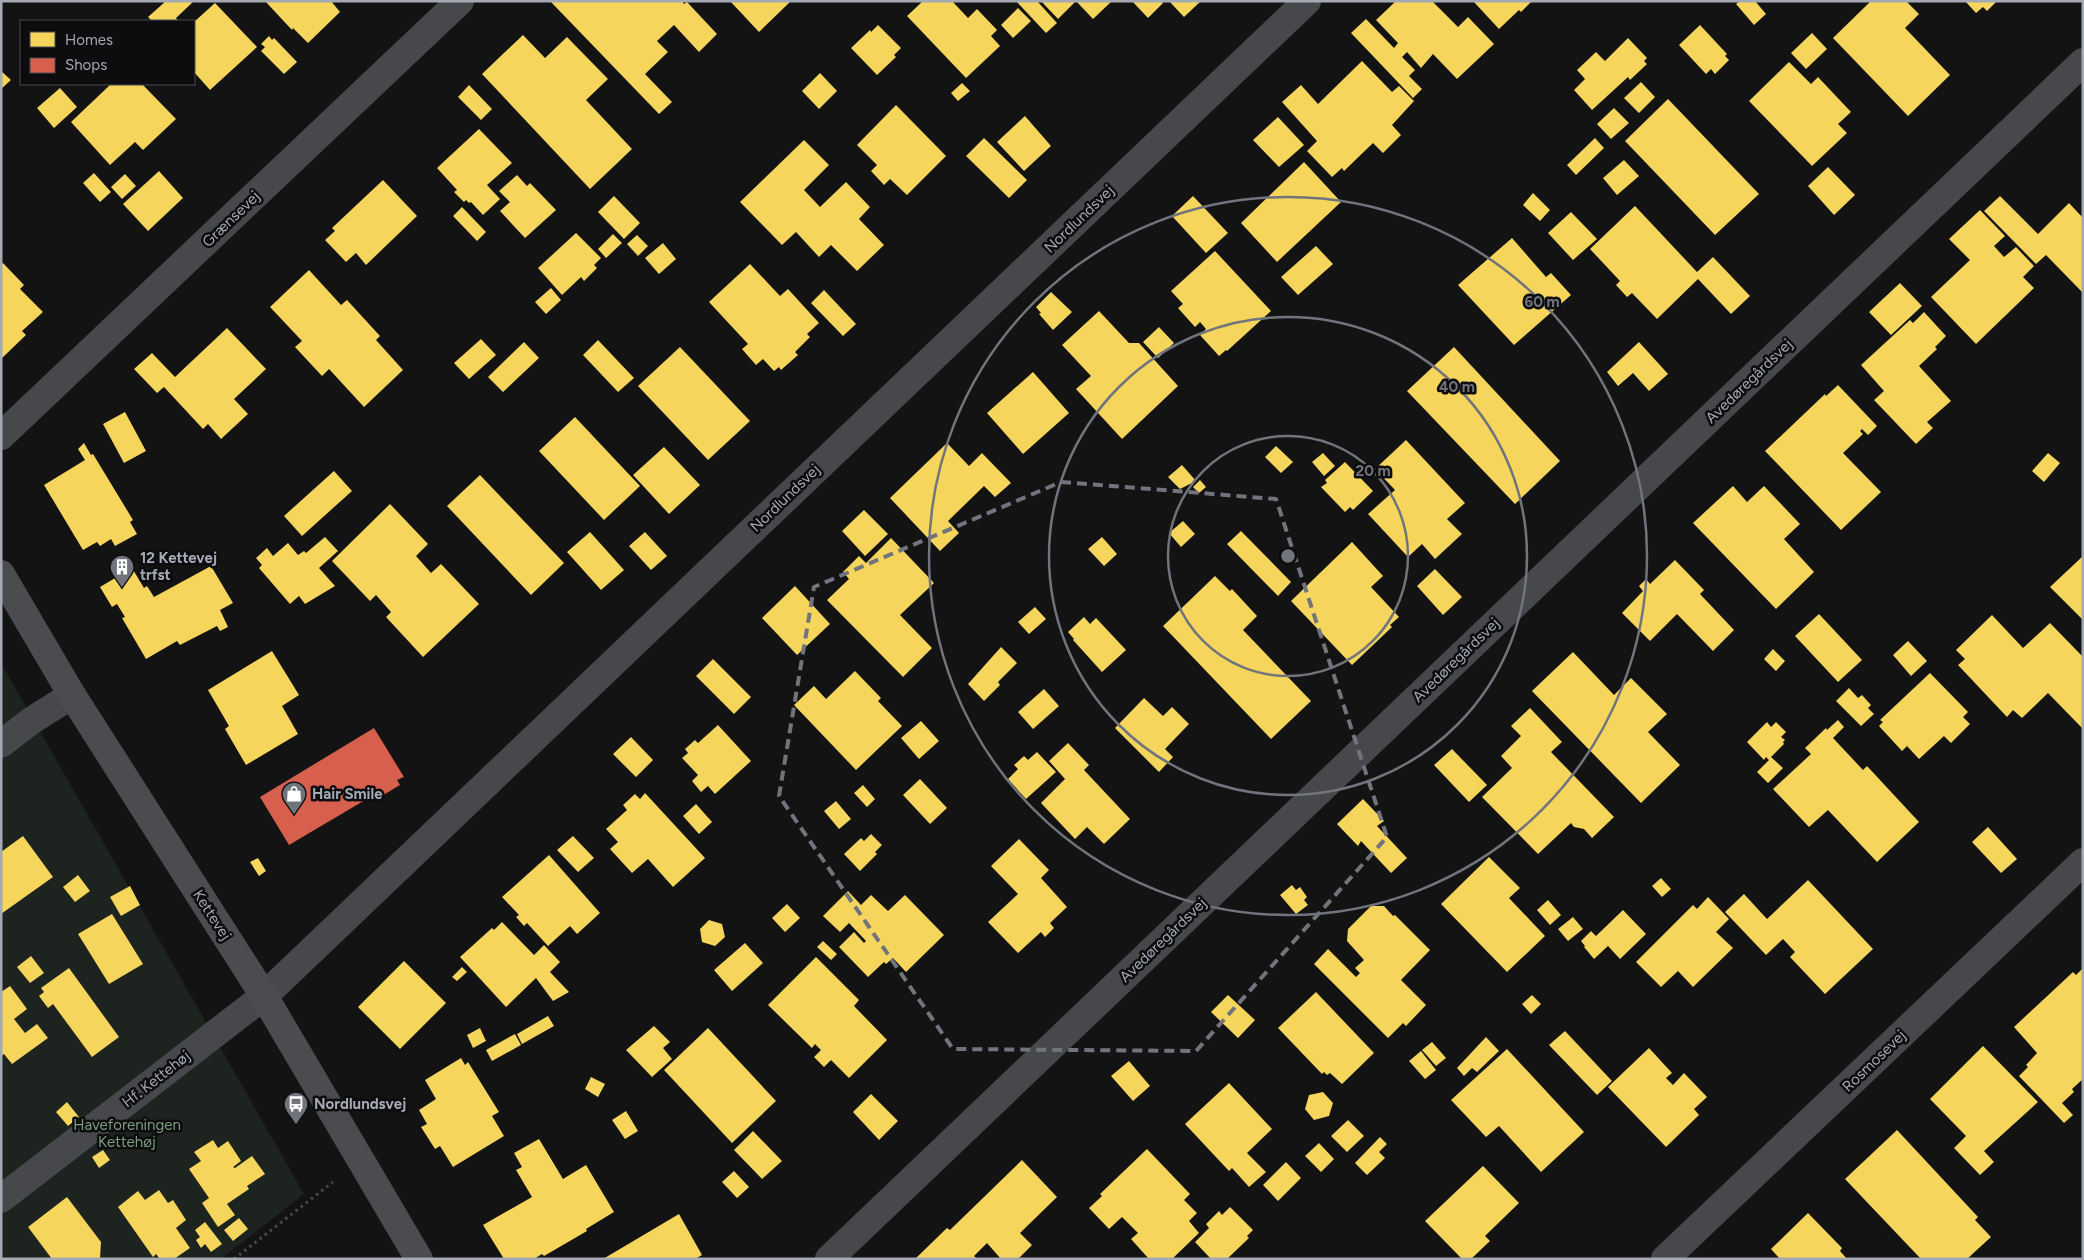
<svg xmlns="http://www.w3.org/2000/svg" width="2084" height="1260" font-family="Figtree,sans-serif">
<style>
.green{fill:#1d231e}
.homes{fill:#f6d55c}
.shops{fill:#d6604d}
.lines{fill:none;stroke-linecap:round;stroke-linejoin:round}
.path{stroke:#494a4e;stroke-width:3;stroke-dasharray:2.5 4;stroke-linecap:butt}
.street{stroke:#47484c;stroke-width:28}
.secondary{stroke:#4b4c50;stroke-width:28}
.marked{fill:none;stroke:#71747c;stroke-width:4;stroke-dasharray:10 6;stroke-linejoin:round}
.ring{fill:none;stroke:#71747c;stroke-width:2.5}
.labels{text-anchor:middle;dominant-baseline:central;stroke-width:5;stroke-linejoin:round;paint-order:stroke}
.street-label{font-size:15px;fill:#a4a9b4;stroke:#0d0d0f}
.poi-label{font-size:15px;font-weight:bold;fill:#a4a9b4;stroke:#0d0d0f;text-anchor:start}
.park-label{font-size:15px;fill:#7c9e7d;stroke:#0d0d0f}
.centre{fill:#71747c;stroke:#0d0d0f;stroke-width:2.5}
.ring-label{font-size:15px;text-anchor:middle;font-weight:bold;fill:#71747c;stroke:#0d0d0f;stroke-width:5;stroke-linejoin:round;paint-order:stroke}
</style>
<rect width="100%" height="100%" fill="#131313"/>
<path class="green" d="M1,663L304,1194L221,1259H1Z"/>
<path class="homes" d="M166,1H194L176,18L178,21H152L148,17Z
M265,1H331L340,12L308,43L293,28L292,30Z
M550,1H682L684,4L687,2L717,34L699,52L674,25L657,41L668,52L645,74L672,102L659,114Z
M730,1H791L759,32Z
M923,1H952L968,18L977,9L997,30L991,36L1000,46L966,78L907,16Z
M1016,1H1037L1057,23L1046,33Z
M1041,1H1112L1093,19L1076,1L1058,19Z
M1132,1H1162L1163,3L1148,18Z
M1169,1H1201L1184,17Z
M1396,1H1432L1458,27L1468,17L1494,44L1457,79L1433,54L1421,68L1407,52L1402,57L1415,70L1409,76L1422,89L1413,98L1351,33L1366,19L1394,48L1398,43L1376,20Z
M1473,1H1532L1521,12L1519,10L1499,29Z
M1740,1H1755L1766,14L1754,25L1736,4Z
M1871,1H1906L1919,14L1905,28L1950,75L1908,116L1833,38Z
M1965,1H1997L1987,11L1983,7L1976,13Z
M215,3L257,47L210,90L194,72V22Z
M1018,8L1031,21L1013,38L1001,25Z
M878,25L901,48L894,55L896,57L877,75L851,48L870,30L871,32Z
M1700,25L1727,54L1725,56L1729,60L1715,74L1711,69L1706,74L1679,45Z
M1812,33L1827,49L1806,69L1791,53Z
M523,35L545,58L567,37L608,79L586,100L632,149L590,189L482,74Z
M269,36L272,40L274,38L297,62L284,74L261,51L265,47L261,44Z
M1628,38L1647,58L1644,61L1647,64L1630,80L1628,77L1592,110L1574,90L1585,79L1577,70L1596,52L1605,61Z
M1362,61L1392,92L1399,86L1414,101L1392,125L1401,135L1383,153L1373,143L1344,171L1342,168L1332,177L1307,151L1317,141L1282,102L1301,85L1318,104Z
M1789,62L1811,84L1818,77L1851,112L1838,124L1847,133L1812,166L1749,101Z
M1,71L11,80L1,89Z
M820,73L837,91L819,109L802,91Z
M1641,82L1655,97L1639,113L1624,98Z
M962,83L970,91L958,101L951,93Z
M111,84H142L176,119L143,150L135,142L110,165L71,122Z
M469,85L492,109L481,120L458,97Z
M60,88L77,107L54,128L37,108Z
M1668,99L1759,194L1715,235L1625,141Z
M896,105L946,156L907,195L890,179L884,185L871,171L877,165L857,145Z
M1614,108L1629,123L1611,139L1597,124Z
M1025,116L1051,146L1024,171L997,142Z
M1278,117L1304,145L1279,167L1253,140Z
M479,129L512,163L487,185L500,199L483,215L471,202L469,203L466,200L464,202L454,192L457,190L437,168Z
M984,138L1027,180L1009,198L966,156Z
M1595,138L1604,148L1576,175L1567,165Z
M804,140L829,165L804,190L820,207L846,182L870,207L859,219L884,245L857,271L831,245L819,257L796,232L782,245L740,202Z
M1624,160L1639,176L1617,195L1603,178Z
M1304,162L1341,202L1277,262L1241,223Z
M1828,167L1855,195L1834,215L1808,186Z
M159,171L183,198L148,231L123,204Z
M94,173L111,192L100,202L83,183Z
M125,174L136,186L122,199L111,187Z
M517,175L527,186L530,183L556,210L525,238L500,211L510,202L499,191Z
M383,180L417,216L366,265L356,253L346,262L325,240L335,231L332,228Z
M1533,193L1550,210L1540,221L1523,205Z
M614,196L640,223L624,239L598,212Z
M1193,196L1228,233L1206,253L1172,216Z
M2000,196L2038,234L2069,203L2083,218V293L2046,255L2036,264L1984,211Z
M1635,206L1697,272L1713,257L1750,296L1731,314L1698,279L1657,319L1632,293L1627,297L1616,285L1620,281L1590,249Z
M462,207L486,232L477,241L453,216Z
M1980,210L2005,236L1994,246L2004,257L2016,247L2034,266L2023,277L2034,288L1976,344L1931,297L1970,260L1949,239Z
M1571,212L1597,239L1573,260L1548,233Z
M576,233L601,258L594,265L597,268L584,281L581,277L562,295L538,268Z
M613,234L622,243L606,258L598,249Z
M637,235L648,246L638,256L627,244Z
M1512,238L1546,277L1551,273L1571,295L1514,345L1458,285Z
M663,243L676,259L659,274L645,258Z
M1316,246L1333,264L1298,295L1281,277Z
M1215,251L1271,311L1227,351L1226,350L1219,356L1200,335L1206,329L1200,322L1195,327L1178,308L1183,304L1171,291Z
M3,263L24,285L20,289L43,312L22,331L26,335L1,359V265Z
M750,264L780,296L788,289L819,323L807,334L810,337L795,352L798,355L781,370L779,367L774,371L763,359L756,365L742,349L748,344L709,302Z
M309,270L341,305L347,300L380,336L376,340L403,370L364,407L329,369L322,376L295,347L302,341L270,307Z
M1900,283L1922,306L1891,335L1869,312Z
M551,288L561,300L546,314L535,302Z
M824,290L856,324L843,336L811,303Z
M1051,292L1072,312L1053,330L1039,314L1041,313L1036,307Z
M1099,311L1129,343H1139L1178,386L1122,439L1076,389L1091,376L1062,345Z
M1924,312L1946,336L1935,347L1937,349L1919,366L1951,401L1927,422L1933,428L1916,444L1874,400L1884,391L1861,365L1910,320L1913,323Z
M1159,327L1174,343L1158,358L1143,342Z
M227,328L266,369L234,399L248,414L221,439L208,424L203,429L164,387L157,393L134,369L152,353L175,377Z
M481,339L496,355L469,379L454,363Z
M598,340L634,378L618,392L583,355Z
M524,342L539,358L503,392L488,377Z
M1639,342L1668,374L1649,391L1633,373L1618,386L1607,372Z
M680,347L750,421L708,460L638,386Z
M1454,347L1560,461L1515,504L1407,391Z
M1033,372L1069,413L1023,454L987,413Z
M1838,385L1877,426L1868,435L1862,429L1860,431L1863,434L1843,453L1881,492L1841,530L1765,451L1825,394L1826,396Z
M125,412L146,451L124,463L103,424Z
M575,417L640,486L604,520L539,451Z
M1406,440L1465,503L1447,519L1462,534L1435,559L1422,544L1408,557L1368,514L1395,490L1375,469Z
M84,443L91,455L93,454L133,520L130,522L137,534L115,546L111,539L100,546L97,542L83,550L44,485L85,460L78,449Z
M947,443L969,466L982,453L1011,483L995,497L984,486L948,521L959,533L940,551L890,498Z
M1276,446L1293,462L1281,473L1265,457Z
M664,447L700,485L669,514L633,475Z
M1323,453L1335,466L1324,476L1312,462Z
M2048,453L2060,463L2044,482L2032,471Z
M1345,462L1373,491L1353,510L1350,507L1345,512L1321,487L1327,483L1325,480Z
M1182,465L1196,481L1180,489L1168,477Z
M334,471L352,491L302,536L284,516Z
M480,475L564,563L531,595L447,506Z
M1200,480L1206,487L1199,493L1193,487Z
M1733,486L1747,502L1764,486L1800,524L1784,539L1814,572L1776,609L1693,523Z
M390,504L428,544L416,556L431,573L441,564L479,604L423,657L386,617L391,612L376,595L370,601L332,561Z
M864,510L888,534L865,556L842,531Z
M1183,521L1195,534L1181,547L1169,533Z
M1241,531L1291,582L1278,596L1227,544Z
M590,532L624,570L601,590L567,552Z
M645,532L667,556L651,570L629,546Z
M325,537L338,551L319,568L335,586L305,604L299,596L290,604L259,568L262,565L256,558L267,548L273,556L288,543L298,555L304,551L306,553Z
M1102,537L1117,554L1104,566L1088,549Z
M891,538L934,583L900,615L932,648L903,677L827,600L849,579L843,572L859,556L866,563Z
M1352,542L1383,576L1371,587L1399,617L1390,625L1392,627L1352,665L1291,601Z
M2083,556V620L2050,587Z
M1675,560L1704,590L1700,594L1734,630L1713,651L1677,614L1650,641L1622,613L1643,591L1639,586L1646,579L1650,584Z
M211,566L233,603L220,610L228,627L220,631L217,626L180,645L177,641L146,659L122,618L125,617L117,604L112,607L100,587L132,568L144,588L147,586L154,597Z
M1435,569L1462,597L1443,615L1417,586Z
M1215,576L1230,591L1232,589L1257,616L1243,630L1311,701L1271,739L1163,626Z
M795,586L830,624L797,655L762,618Z
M1035,607L1046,619L1029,634L1018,622Z
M1819,614L1862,660L1838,682L1795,636Z
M1992,615L2023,648L2050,623L2083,657V729L2048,693L2022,718L2013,710L2007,717L1958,665L1965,659L1956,650Z
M1084,617L1090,624L1096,618L1126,650L1102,672L1073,640L1074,639L1068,632Z
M1908,641L1927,661L1911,676L1893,655Z
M1001,647L1017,663L998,682L1000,685L984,701L968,684Z
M1773,649L1785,661L1776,671L1764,659Z
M272,651L299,695L282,706L298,734L246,765L225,729L229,726L208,690Z
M1573,652L1614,695L1631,678L1667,714L1648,732L1680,765L1641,803L1532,691Z
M713,659L751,697L734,714L696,676Z
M855,671L881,698L878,701L902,726L856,770L794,705L814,686L826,699Z
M1930,673L1968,712L1963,717L1970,724L1951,743L1944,736L1919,759L1907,746L1902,751L1879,726L1883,722L1880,720Z
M1849,688L1858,698L1862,695L1871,705L1868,708L1874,714L1861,726L1836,701Z
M1044,689L1059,706L1033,729L1018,712Z
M1144,698L1163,716L1172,707L1189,724L1165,749L1173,757L1159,772L1115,728Z
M1530,708L1562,742L1551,752L1614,817L1592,838L1584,829L1574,827L1571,823L1538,854L1482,797L1512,768L1501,756L1521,736L1511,726Z
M1838,720L1844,727L1833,738L1863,770L1867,766L1919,822L1877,862L1828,810L1809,827L1773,789L1811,754L1805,748L1826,728L1827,730Z
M921,721L939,741L919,759L901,738Z
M1767,722L1771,727L1776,722L1786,732L1781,737L1785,740L1783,742L1784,744L1771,757L1783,768L1768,783L1757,772L1769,760L1766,757L1764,760L1747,742Z
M718,725L751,761L715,794L708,786L701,792L692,781L698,775L682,758L688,753L685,749L695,740L698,743Z
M631,737L653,760L636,777L613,754Z
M1068,743L1089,765L1084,770L1130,819L1104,844L1087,827L1075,839L1041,803L1065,779L1049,761Z
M1452,749L1487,785L1469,802L1434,765Z
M1037,752L1056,772L1026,799L1008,779L1018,769L1014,765L1024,756L1028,760Z
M920,779L947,808L930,824L903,795Z
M863,785L875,799L867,807L854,793Z
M645,793L705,858L673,887L648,859L632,873L610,849L618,842L606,829L627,810L623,805L635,794L640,799Z
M1363,799L1384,821L1377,826L1407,858L1391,873L1361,841L1358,846L1337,824Z
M836,801L851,819L839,829L824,811Z
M696,804L712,822L699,834L683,816Z
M1988,827L2017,859L2001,873L1972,842Z
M871,834L882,845L875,852L877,854L860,871L844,854L861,838L864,841Z
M23,836L53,877L1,914V852Z
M573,836L594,858L578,872L557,850Z
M1019,839L1049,870L1041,878L1067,907L1050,923L1054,928L1045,937L1041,932L1018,953L988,922L1018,894L991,866Z
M549,855L600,913L577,934L570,926L548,946L527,923L524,926L516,917L519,915L502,897Z
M1489,857L1520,888L1509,898L1545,936L1507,972L1441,904Z
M258,858L266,871L259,876L250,862Z
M78,875L90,891L75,902L63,887Z
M1661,878L1671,889L1662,897L1652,886Z
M1808,880L1873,949L1825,994L1790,957L1795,952L1783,939L1766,955L1725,912L1744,894L1767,919Z
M1292,885L1296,890L1300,887L1307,897L1304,900L1308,905L1296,914L1280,895Z
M130,886L140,905L121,916L110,897Z
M848,891L861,905L871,895L888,911L905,895L944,935L906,972L893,958L886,964L884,962L868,977L839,947L854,932L864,943L866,941L849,923L840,932L823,916Z
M1708,897L1729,919L1716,932L1733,948L1693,987L1678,971L1661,987L1636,962L1693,905L1697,909Z
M1548,900L1561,915L1550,925L1537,910Z
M787,904L800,918L785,932L772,918Z
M1371,906H1384L1393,916L1395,915L1430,950L1401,980L1426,1005L1406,1026L1403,1023L1388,1038L1314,964L1328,949L1356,977L1360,973L1355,968L1364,960L1347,941L1348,929Z
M1623,910L1646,934L1620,959L1608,946L1594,959L1584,947L1585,946L1581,941L1591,931L1596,936Z
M112,914L143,964L109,984L78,934Z
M1573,917L1583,929L1568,941L1558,929Z
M709,920L722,924L725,937L715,946L702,942L700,929Z
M502,922L534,955L544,945L560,962L550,972L569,992L553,1001L536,978L506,1007L460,957L492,928L494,930Z
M823,941L837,954L831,960L817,947Z
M745,943L763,963L732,991L714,970Z
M31,956L44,973L30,983L17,967Z
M816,957L859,1000L854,1006L887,1040L849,1078L831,1060L824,1067L814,1057L821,1050L815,1044L812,1048L768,1005Z
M404,961L446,1003L400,1049L358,1007Z
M462,967L467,972L457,981L452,977Z
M69,968L119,1037L92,1057L53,1004L48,1008L39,996L44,992L41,988Z
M2083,968V1079L2072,1089L2074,1092L2062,1103L2073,1115L2064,1123L2019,1076L2028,1067L2026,1065L2037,1053L2014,1027L2073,972L2076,975Z
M10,986L27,1009L14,1019L25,1033L37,1024L48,1038L12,1064L4,1054L1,1056V992Z
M1316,992L1374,1053L1342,1084L1330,1073L1327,1075L1324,1072L1322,1074L1278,1028Z
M1228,995L1255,1020L1238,1038L1211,1012Z
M1532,995L1541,1004L1531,1014L1522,1004Z
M548,1016L554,1026L522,1044L517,1034Z
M654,1026L670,1042L663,1048L672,1059L652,1077L626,1050Z
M480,1028L486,1041L473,1048L467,1035Z
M708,1028L776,1101L732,1143L664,1070Z
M1565,1031L1612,1081L1597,1095L1549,1045Z
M515,1034L521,1045L492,1061L486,1050Z
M1486,1037L1499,1051L1477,1072L1472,1068L1464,1076L1457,1068Z
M1432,1042L1446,1058L1436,1066L1422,1050Z
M1983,1046L2038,1102L1984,1151L1994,1162L1980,1175L1954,1148L1966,1136L1930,1099Z
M1649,1048L1672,1073L1666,1078L1673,1085L1684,1073L1707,1097L1694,1109L1699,1115L1666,1147L1608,1087Z
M1507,1049L1584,1132L1541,1172L1499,1126L1486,1137L1451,1100Z
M1421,1051L1436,1070L1425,1079L1409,1061Z
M461,1058L465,1065L468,1062L499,1112L492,1116L504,1136L453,1167L440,1146L435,1149L421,1127L427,1124L419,1110L436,1099L425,1080Z
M1129,1061L1150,1086L1133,1101L1111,1076Z
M591,1077L605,1084L598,1097L585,1089Z
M1229,1083L1272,1129L1247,1153L1266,1172L1249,1187L1232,1168L1229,1171L1185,1124Z
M1323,1092L1333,1103L1329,1116L1314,1120L1305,1109L1309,1095Z
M871,1094L898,1121L879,1140L853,1112Z
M67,1102L79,1117L68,1126L56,1112Z
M626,1111L638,1131L625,1139L612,1120Z
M1348,1120L1364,1136L1347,1152L1331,1136Z
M1897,1130L1978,1217L1975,1220L1991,1237L1967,1259H1921L1845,1179Z
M753,1131L782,1161L762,1179L734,1150Z
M1380,1137L1387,1144L1379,1152L1385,1158L1367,1175L1355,1163Z
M539,1139L563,1179L586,1165L614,1212L586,1229L587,1231L544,1256L542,1254L534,1259H504L483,1225L532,1197L516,1170L522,1167L514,1153Z
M213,1140L218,1148L228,1141L241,1161L233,1167L235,1168L252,1156L265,1174L247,1186L249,1189L227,1204L235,1215L218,1227L202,1203L209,1198L189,1169L201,1161L194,1152Z
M1319,1143L1334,1159L1321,1172L1305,1156Z
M1147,1149L1190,1194L1184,1200L1197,1213L1189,1221L1199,1233L1172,1259H1149L1131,1239L1138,1233L1122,1217L1109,1229L1089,1208L1102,1196L1100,1194Z
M103,1150L110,1160L99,1168L92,1157Z
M1022,1160L1057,1197L1020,1233L1032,1245L1018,1259H1001L987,1243L974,1256L977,1259H915L947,1228L950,1230Z
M1286,1162L1301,1178L1278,1201L1263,1185Z
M1483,1166L1519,1203L1485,1236L1490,1241L1471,1259H1462L1425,1221Z
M734,1171L749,1187L737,1198L722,1182Z
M159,1190L168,1203L173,1200L186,1220L176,1228L190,1248L174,1259H160L156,1254L153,1257L118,1207L138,1191L145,1200Z
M67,1197L101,1242L100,1259H52L28,1227Z
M1230,1207L1253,1230L1247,1236L1249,1238L1227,1259H1211L1195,1242L1209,1228L1206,1224L1219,1211L1222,1215Z
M1808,1213L1842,1248L1840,1251L1847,1259H1780L1771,1249Z
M679,1214L702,1255L695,1259H603Z
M239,1218L248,1229L233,1241L224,1230Z
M205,1222L222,1244L211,1252L205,1244L201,1248L196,1240L200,1237L195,1230Z"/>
<path class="shops" d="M374,728L404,777L397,780L400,785L380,797L377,793L289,845L260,797Z"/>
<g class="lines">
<path class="path" d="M234,1259L333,1182"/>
<path class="street" d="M1,436L460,1
M1,744L31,721L72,695
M1,1199L264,996L1307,1
M829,1259L2083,62
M1665,1259L2083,862"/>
<path class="secondary" d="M1,574L72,695L264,996L419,1259"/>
</g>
<path class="marked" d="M1061,482L1276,499L1387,837L1196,1051L953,1049L779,796L814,587Z"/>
<g class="ring">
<circle cx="1288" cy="556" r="120"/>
<circle cx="1288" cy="556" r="239"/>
<circle cx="1288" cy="556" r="359"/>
</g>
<defs>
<symbol id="building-pin" viewBox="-11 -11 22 30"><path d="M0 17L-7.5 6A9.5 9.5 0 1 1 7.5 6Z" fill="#71747c" stroke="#0d0d0f"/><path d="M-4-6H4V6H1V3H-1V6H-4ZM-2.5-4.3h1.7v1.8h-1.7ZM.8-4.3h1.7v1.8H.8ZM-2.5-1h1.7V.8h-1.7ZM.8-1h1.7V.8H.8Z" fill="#fff"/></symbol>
<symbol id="shop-pin" viewBox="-11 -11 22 30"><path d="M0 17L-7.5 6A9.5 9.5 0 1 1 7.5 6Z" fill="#71747c" stroke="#0d0d0f"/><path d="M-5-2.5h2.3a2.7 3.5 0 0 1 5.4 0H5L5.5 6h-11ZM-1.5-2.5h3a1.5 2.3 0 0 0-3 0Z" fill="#fff"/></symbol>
<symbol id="bus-pin" viewBox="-11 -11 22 30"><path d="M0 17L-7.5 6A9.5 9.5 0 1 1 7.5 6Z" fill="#71747c" stroke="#0d0d0f"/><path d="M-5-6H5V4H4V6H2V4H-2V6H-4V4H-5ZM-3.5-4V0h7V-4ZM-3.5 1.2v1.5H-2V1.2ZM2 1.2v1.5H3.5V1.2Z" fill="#fff"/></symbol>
</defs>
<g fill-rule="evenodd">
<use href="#building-pin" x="108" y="553" width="28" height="38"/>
<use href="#shop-pin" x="280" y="780" width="28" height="38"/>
<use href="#bus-pin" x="282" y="1090" width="28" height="38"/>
</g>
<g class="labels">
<g class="street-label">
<text transform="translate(231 219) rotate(-44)">Grænsevej</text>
<text transform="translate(1079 219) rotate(-44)">Nordlundsvej</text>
<text transform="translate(1749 381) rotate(-44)">Avedøregårdsvej</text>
<text transform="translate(785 498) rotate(-44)">Nordlundsvej</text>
<text transform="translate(1456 660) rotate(-44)">Avedøregårdsvej</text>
<text transform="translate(212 915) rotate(57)">Kettevej</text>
<text transform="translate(1163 940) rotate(-44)">Avedøregårdsvej</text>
<text transform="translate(1874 1061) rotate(-44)">Rosmosevej</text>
<text transform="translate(156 1079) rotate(-38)">Hf. Kettehøj</text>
</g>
<g class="poi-label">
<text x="140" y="558">12 Kettevej<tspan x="140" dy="17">trfst</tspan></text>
<text x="312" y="794">Hair Smile</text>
<text x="314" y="1104">Nordlundsvej</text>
</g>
<g class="park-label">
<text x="127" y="1125">Haveforeningen<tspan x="127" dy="17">Kettehøj</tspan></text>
</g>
</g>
<circle cx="1288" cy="556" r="8" class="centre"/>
<g class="ring-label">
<text x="1542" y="307">60 m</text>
<text x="1457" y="392">40 m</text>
<text x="1373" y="476">20 m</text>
</g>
<rect width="2084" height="1260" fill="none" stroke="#a4a9b4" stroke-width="5"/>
<rect x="20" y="20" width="175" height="65" fill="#0d0d0f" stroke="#494b51"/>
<rect x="30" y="32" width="25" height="15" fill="#f6d55c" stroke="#494b51"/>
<text x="65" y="45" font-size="15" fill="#a4a9b4">Homes</text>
<rect x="30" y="58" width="25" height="15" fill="#d6604d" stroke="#494b51"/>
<text x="65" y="70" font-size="15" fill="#a4a9b4">Shops</text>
</svg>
